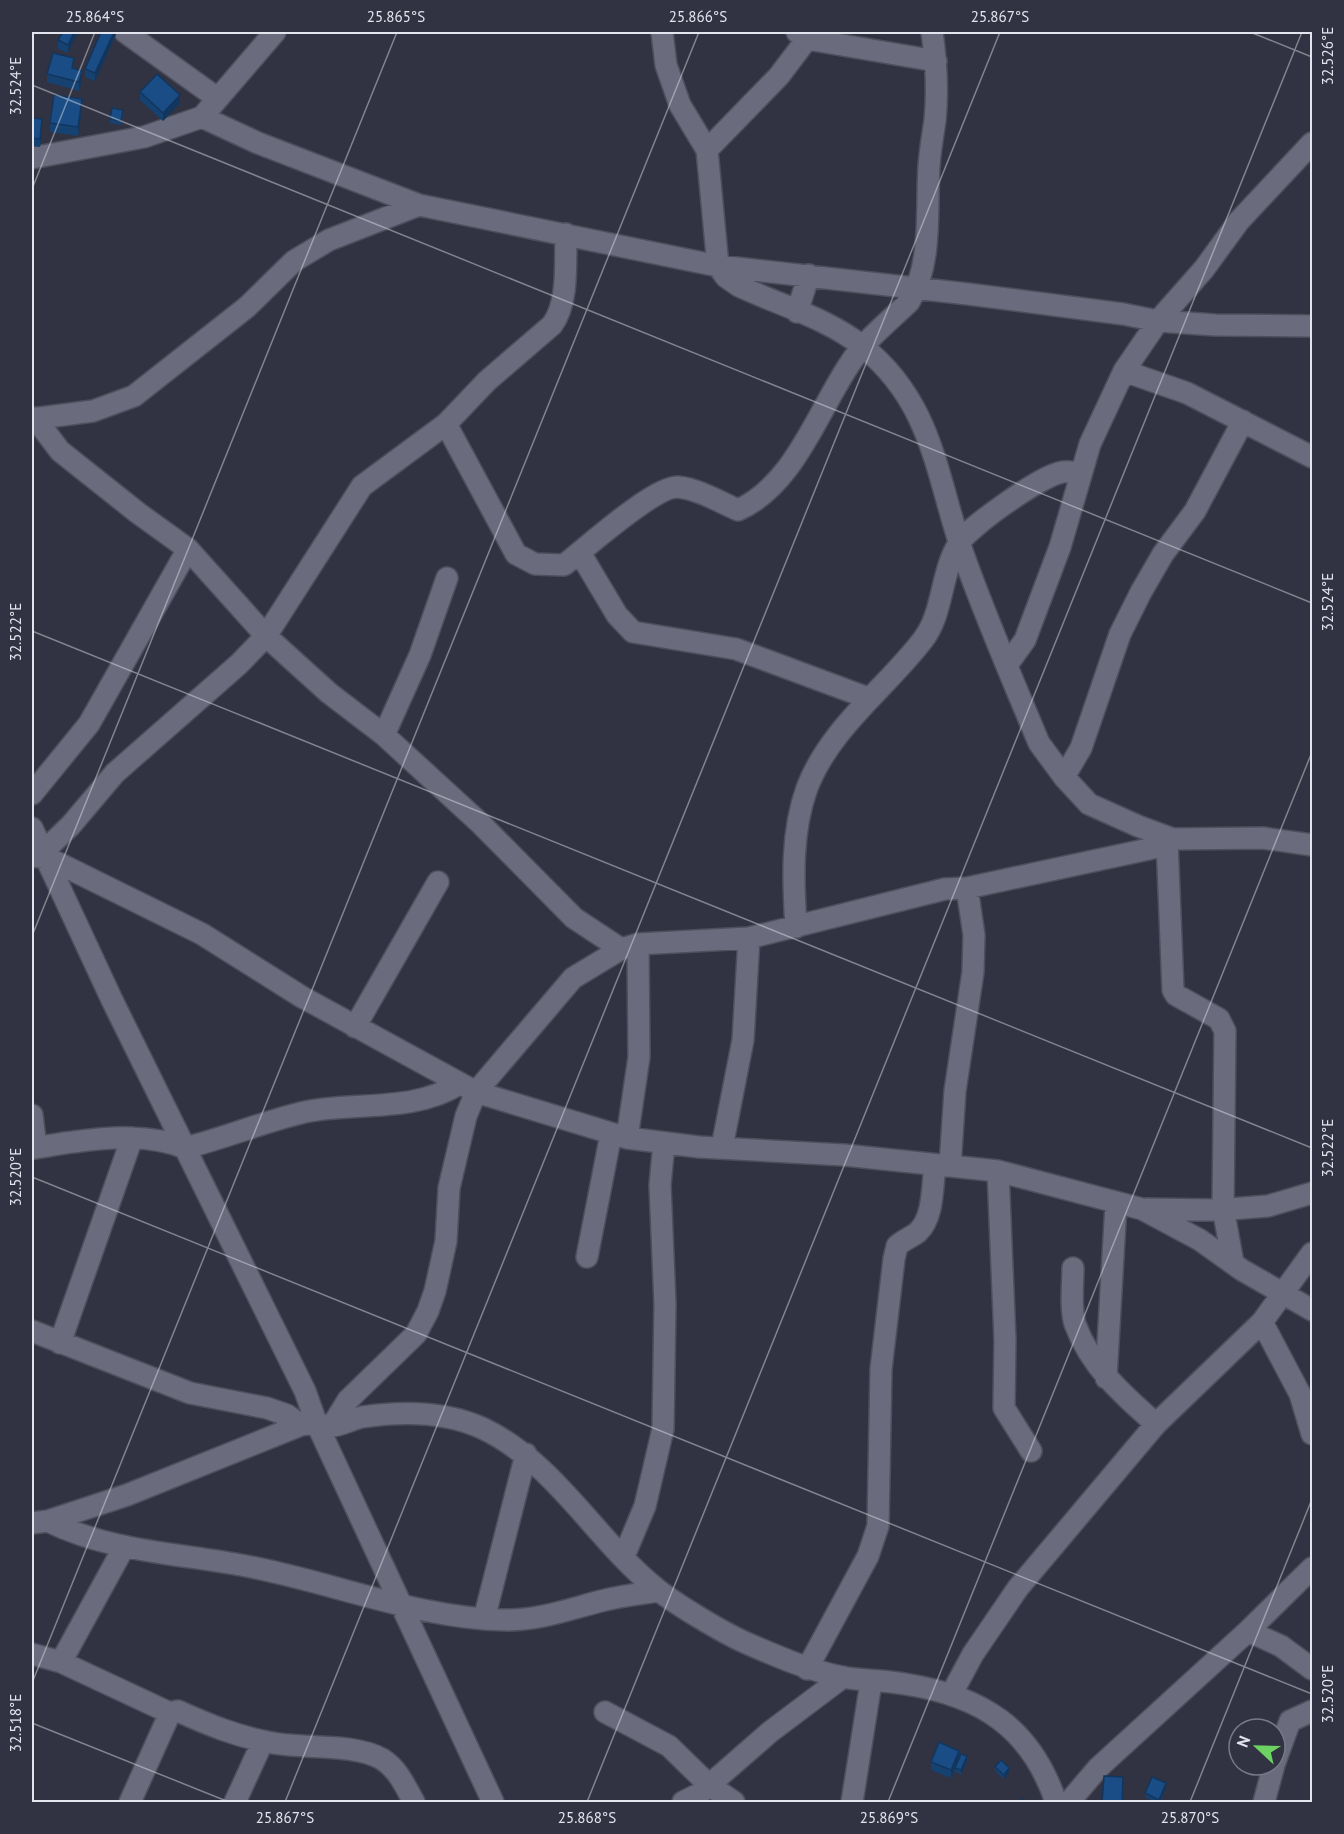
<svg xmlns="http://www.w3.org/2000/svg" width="1344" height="1834" font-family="'PT Sans',sans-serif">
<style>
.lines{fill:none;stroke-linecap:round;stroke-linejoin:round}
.minor-casing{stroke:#4e4f5c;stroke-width:24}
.minor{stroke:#6a6b7d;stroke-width:21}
.wall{fill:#164272}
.shaded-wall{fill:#12365d}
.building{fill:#1a4d85;stroke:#12365d;stroke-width:1.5}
.ticks{fill:none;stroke:#e3e4ee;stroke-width:1.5;stroke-opacity:0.45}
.neatline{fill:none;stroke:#e3e4ee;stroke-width:2}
.ticks-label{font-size:15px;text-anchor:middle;fill:#e3e4ee}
</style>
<rect width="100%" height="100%" fill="#323342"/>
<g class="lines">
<defs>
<path id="minor" d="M125,32L217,98
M662,32L666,65L680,105L707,150L718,266L726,277L739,286C779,305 827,318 862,346C936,405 936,481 966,562C988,623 1014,683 1039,743L1064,777L1089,804L1138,826L1173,839L1263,838L1312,845
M797,32L807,39L936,61
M202,117L258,143L419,205
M707,150L779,76L807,39
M32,158L144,137L202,117L275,32
M797,312L809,275
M1124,371L1187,393L1312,457
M35,418L60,451L138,513L188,549L266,636L329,693L384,735L481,824L574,918L621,949
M32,419L93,411L134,396L247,307L294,261L329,240L419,205L718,266L968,294L1123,314L1158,321L1215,325L1312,326
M446,424L516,554L535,564L564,565C585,549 654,486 678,487C698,489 720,502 738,510C794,485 817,413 849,365C864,341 888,322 909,302C933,264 926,209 929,166C930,150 933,135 935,120C938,90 936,60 932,32
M580,553L617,615L633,632L736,649L868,698
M1007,665L1025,640L1060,547L1090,444L1124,371L1158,321L1204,269L1239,221L1312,143
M384,735L420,655L447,578
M1064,777L1081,748L1120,634L1141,592L1163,554L1195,511L1243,421
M32,794L89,724L188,549
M32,828L112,1000L305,1391L316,1422L493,1802
M1167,841L1173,990L1176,995L1219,1019L1225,1031L1223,1208L1233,1263
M44,851L71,825L115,773L239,664L266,636L362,486L446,424L487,381L552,325C569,303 565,262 566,234
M32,856L48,858L202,934L302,997L476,1092L627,1138L699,1147L844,1155L998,1171L1142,1209L1200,1240L1242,1270L1312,1310
M796,927C793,881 791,832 807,788C830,728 884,690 922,641C944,614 940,573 959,543C969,527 1043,474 1063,472C1069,471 1076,473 1081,473
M355,1027L438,882
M32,1115L36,1148
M627,1138L639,1057L638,944
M722,1147L743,1040L749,938
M32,1148C46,1147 60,1143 73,1142C110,1137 151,1134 185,1148C226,1138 270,1119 310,1111C360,1102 414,1112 459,1084
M950,1166L955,1091L973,972L974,935L967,888
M998,1171L1005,1340L1004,1408L1031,1451
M1146,1209L1217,1210L1268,1206L1312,1193
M587,1257L611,1134
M1073,1268C1073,1284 1070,1308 1075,1324C1090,1366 1124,1396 1156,1424
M1262,1322L1300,1394L1312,1434
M32,1331L190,1393L267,1408L287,1415L301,1425
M60,1343L132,1138
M1106,1378L1116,1204
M332,1426L348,1400L416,1334L428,1311L435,1291L446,1241L449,1188L466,1116L476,1092L573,978L621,949L638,944L749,938L945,889L967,888L1149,849L1173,839
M48,1521C110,1552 179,1553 246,1566C332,1582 419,1619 507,1620C540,1620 570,1609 601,1601C620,1596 639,1594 659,1591
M32,1523L48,1521L127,1495L301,1425C315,1422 318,1425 331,1426C341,1426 352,1419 362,1417C402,1411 445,1411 482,1428C556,1463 596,1541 658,1590C677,1605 722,1632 744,1642C776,1656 808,1670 842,1677C863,1681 884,1680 905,1684C982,1696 1031,1728 1056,1802
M624,1556L645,1506L663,1429L665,1304L660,1185L664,1143
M484,1619L526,1454
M1248,1631L1281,1646L1312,1669
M32,1654L61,1662L170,1713L178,1711C209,1725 238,1737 273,1743C305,1749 354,1743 382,1759C398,1769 405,1786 414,1802
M61,1662L124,1547
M807,1669L868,1556L878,1526L881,1369L894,1259L897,1246C903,1240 912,1237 918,1232C934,1217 932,1186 935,1166
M951,1695L973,1654L1018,1588L1156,1424L1262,1322L1312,1253
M605,1712L669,1746L709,1785L734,1802
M1275,1762L1290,1721L1312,1711
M130,1802L170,1713
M235,1802L263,1741
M683,1802L699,1794L770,1732L843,1677
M852,1802L871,1682
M1069,1802L1098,1768L1248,1631L1312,1568
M1264,1802L1274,1765"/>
</defs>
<use href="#minor" class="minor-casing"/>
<use href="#minor" class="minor"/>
</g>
<path class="wall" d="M55,32H78L68,53L58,49V40L61,35Z
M117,32L95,81L85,77V69Z
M74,67V68L82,79L79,91L47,82V74Z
M140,92L180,103L163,121L140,100Z
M82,108L78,136L50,132V123Z
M123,114L121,125L110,123V119Z
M32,118L42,127L40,147L32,146Z
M959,1757L967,1761L961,1774L955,1772V1769L951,1778L931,1770V1762Z
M995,1767L1009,1772L1004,1779L995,1771Z
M1166,1788L1160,1803H1156L1145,1797V1793Z"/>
<path class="shaded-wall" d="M74,32H78L68,53V45Z
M114,32H117L95,81V73Z
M82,71V79L79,91V82Z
M180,95V103L163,121V113Z
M82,99V108L78,136V127Z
M42,119V127L40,147V139Z
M959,1751V1759L951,1778V1770Z
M967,1756V1761L961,1774V1770Z
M1009,1768V1772L1004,1779V1775Z
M1166,1783V1788L1159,1803V1800Z"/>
<path class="building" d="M63,32H74L68,45L58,40Z
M101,32H114L95,73L85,69Z
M53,53L74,58L72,68L82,71L79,82L47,74Z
M157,74L180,95L163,113L140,92Z
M54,95L82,99L78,127L50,123Z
M112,108L123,110L121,121L110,119Z
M32,118L42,119L40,139L32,138Z
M939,1742L959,1751L951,1770L931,1762Z
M961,1754L967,1756L961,1770L955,1768Z
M1001,1760L1009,1768L1004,1775L995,1767Z
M1104,1776L1123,1777L1122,1803H1102Z
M1152,1777L1166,1783L1159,1800L1145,1793Z
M1023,1799L1028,1803H1020Z"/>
<path class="ticks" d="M1250,32L1312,57M32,85L1312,603M32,189L95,32M32,631L1312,1148M32,936L397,32M32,1177L1312,1694M32,1683L699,32M32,1723L229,1802M285,1802L1000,32M587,1802L1302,32M888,1802L1312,752M1190,1802L1312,1499"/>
<rect width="1344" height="1834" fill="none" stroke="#323342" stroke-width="66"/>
<g transform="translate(1257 1747) rotate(292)"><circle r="28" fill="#323342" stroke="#797a87" stroke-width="1.5"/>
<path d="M0-4.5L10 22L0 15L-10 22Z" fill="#6cd362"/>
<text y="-9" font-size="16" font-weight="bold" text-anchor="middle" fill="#e3e4ee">N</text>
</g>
<rect x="33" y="33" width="1278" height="1768" class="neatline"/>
<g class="ticks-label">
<text x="95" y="22">25.864°S</text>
<text x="396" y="22">25.865°S</text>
<text x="698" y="22">25.866°S</text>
<text x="1000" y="22">25.867°S</text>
<text transform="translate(1328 56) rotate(-90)" y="5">32.526°E</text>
<text transform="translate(16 86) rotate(-90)" y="5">32.524°E</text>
<text transform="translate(1328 602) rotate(-90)" y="5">32.524°E</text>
<text transform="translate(16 632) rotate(-90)" y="5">32.522°E</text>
<text transform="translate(1328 1148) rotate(-90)" y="5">32.522°E</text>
<text transform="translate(16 1177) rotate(-90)" y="5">32.520°E</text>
<text transform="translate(1328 1694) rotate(-90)" y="5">32.520°E</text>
<text transform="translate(16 1723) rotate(-90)" y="5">32.518°E</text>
<text x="285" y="1823">25.867°S</text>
<text x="587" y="1823">25.868°S</text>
<text x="889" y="1823">25.869°S</text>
<text x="1190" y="1823">25.870°S</text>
</g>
</svg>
